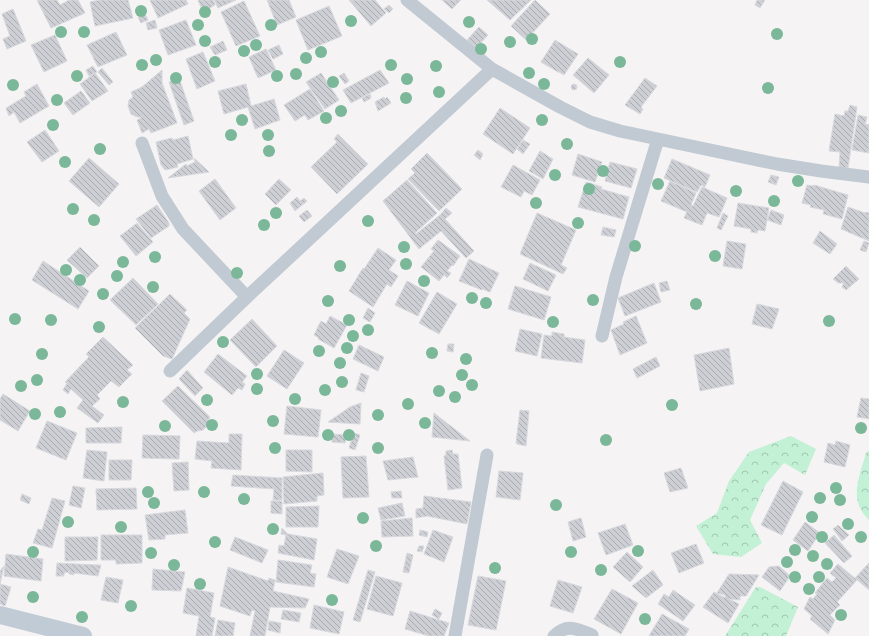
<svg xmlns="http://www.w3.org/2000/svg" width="869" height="636" font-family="Arial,sans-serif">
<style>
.forest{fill:url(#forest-crowns)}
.building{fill:url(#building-back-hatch);stroke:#d7d9de}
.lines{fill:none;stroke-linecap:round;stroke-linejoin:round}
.minor{stroke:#c1cad2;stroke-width:13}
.secondary{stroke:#c1cbd6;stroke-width:18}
.tree{fill:#7bb799}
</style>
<defs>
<pattern id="forest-crowns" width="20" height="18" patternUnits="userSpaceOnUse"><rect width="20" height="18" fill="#c3f1d5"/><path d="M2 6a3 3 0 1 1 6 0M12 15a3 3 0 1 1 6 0" fill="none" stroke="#a0c6b0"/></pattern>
<pattern id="building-back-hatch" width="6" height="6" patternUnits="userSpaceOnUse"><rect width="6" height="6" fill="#cdcfd5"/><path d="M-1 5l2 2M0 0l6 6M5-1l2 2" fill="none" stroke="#a8abb0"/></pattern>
</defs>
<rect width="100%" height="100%" fill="#f5f3f3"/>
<path class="forest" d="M791,436L816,449L805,475L784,463L766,484L750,520L762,543L741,557L713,554L696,526L717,513L729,481L749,452Z
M868,451H869V520C848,500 859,478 866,453Z
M756,587H760L798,607L786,636H725Z"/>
<path class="building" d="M37,0H57L60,5L69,0H78L85,13L51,28Z
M100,0H128L133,18L95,26L90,2Z
M150,0H186L188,4L158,18Z
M198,0H213L215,5L203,12Z
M214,0H236L218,8Z
M267,0H289L296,17L277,25Z
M349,0H375L386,13L371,26Z
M442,0H461L452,9Z
M487,0H531L510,20Z
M535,0L550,14L526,40L511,26Z
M757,0H765L760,8L755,5Z
M244,1L260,36L236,46L221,12Z
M389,5L393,9L389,13L384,9Z
M329,6L342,36L308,50L296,20Z
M13,9L26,41L7,49L3,39L10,36L2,14Z
M145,14L148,20L141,23L138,17Z
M155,20L157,28L148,30L146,23Z
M186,20L196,45L168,55L159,30Z
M479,27L488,35L476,48L467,40Z
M116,32L127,55L98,67L87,45Z
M55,35L67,61L44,72L31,45Z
M555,40L578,54L564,75L559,72H558L541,62Z
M223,41L227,50L215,55L210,47Z
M279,45L283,54L273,59L268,50Z
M266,49L276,70L258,78L249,57Z
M203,52L215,81L197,89L186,59Z
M588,58L609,75L594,93L573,75Z
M93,66L97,72L89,76L86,70Z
M102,68L113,82L109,85L98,72Z
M162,70V83L177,123L151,133L149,129L142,133L137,120L141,118V117H137L131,114L128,106L129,100L133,97L131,92L142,87Z
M380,70L389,83L351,103L343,90Z
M95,73L108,91L92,101L80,84Z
M321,73L339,100L325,109L306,82Z
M344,73L349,81L345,84L339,76Z
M179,78L194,121L184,125L169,82Z
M645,78L657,86L641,107L643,109L640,114L625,105Z
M37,84L49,106L20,123L14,112L9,116L6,108L26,96L24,92Z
M246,84L251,106L274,99L280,120L255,129L248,107L224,114L218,91Z
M571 87a3 3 0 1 1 6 0a3 3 0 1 1-6 0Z
M310,89L324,111L308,120L305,115L295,121L284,105Z
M81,91L90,103L73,115L64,103Z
M370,94L371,98L364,102L362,98Z
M384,97L385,99L387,97L391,103L378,111L375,102Z
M850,105L857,107L848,168L839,167L840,152L829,151L835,114L844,116L845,111H848Z
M500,108L530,128L513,154L483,134Z
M858,115L867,117L865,124L869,125V153L852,150Z
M45,130L59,151L42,162L27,142Z
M338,134L368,164L337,194L311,167L337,142L334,139Z
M188,136L193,159L177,164L178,167L165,170L161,165L156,142L172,138L173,140Z
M523,140L530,144L523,154L517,149Z
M478,150L483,154L480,160L474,155Z
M540,151L553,159L543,179L529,171Z
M427,153L462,189L439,211L408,179L415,173L411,169Z
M578,154L602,162L595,182L572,175Z
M89,158L119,184L99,207L69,181Z
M194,158L209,172L168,178L186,164L187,166L195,162Z
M672,159L710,175L705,187L701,185L697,192L664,178Z
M610,162L637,169L631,188L605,181Z
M513,165L540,180L532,195L524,191L521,197L501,187Z
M771,175L779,177L776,185L768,182Z
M215,179L236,208L220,220L199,191Z
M279,179L291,190L276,205L265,194Z
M407,180L437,213L415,233L416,234L440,215L446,208L452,213L445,219L474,251L466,258L441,231L419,249L383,201Z
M670,181L696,193L691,205L693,206L702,187L727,198L719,217L707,213L702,225L684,218L687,212L661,201Z
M586,182L602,187L601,189L629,197L623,219L578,207Z
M807,185L813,186L814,185L848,195L842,219L823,214L824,210L810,207L811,205L802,203Z
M297,197L300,201L304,198L307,201L295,211L290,203Z
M738,203L769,208L765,231L758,230L757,233L751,232V229L734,226Z
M157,205L169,223V226L151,238L136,219Z
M848,207L865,213L866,212L869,213V241L841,229Z
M307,210L312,216L304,222L299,216Z
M771,210L784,215L781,225L767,220Z
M537,213L576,230L561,265L567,268L563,274L520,254Z
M723,213L728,216L721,230L717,228Z
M137,223L153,242L136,256L120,236Z
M603,227L616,230L614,237L601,235Z
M820,231L837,244L830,254L813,243Z
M438,240L460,256L453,266L452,265L447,271L451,273L447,278L444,275L439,281L421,267L434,251L431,249Z
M727,241L746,244L742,269L723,266Z
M864,241L869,243L866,252L860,250Z
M80,247L99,266L87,278L67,260Z
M378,248L396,260L389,270L398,276L391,287L387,284L373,307L349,291L363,268L364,269Z
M469,259L499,273L490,292L482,289V290L459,281Z
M43,261L89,291L78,309L32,280Z
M530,263L556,275L548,291L523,279Z
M846,266L859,279L846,290L842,287L844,283H838L833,279Z
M133,278L158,304L136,325L110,300Z
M407,281L429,293L418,316L395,305Z
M667,281L670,290L661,292L659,283Z
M654,283L661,302L625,316L618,298Z
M515,286L551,297L544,320L508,309Z
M437,292L457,304L439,334L419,323Z
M170,294L187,310L184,313L190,319L172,359L163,356L135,328Z
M757,304L779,309L772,329L752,324Z
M368,308L375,313L370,322L363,318Z
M330,316L347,325L334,348L318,339L319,338L314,335L321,321L326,324Z
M636,316L647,343L620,355L611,330L624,324L623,322Z
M252,319L277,346L256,367L230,340Z
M520,329L542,334L537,356L515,351Z
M552,332L564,334V337L585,340L582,363L541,358L544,335L552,336Z
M103,337L133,365L127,370L132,374L119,387L111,381L97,395L100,399L92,406L104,415L98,423L77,408L83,400L71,389L68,394L63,390L67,383L65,382L89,357L86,354Z
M448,344H454L453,352L447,351Z
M359,345L384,357L378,371L353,359Z
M729,348L734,384L700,391L694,355Z
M284,350L304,363L287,389L267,376Z
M218,354L247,376L242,382L245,384L242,390L238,388L232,395L204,372Z
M656,357L660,366L637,378L633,369Z
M187,370L203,388L195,396L179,379Z
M361,373L369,376L364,392L356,390Z
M178,386L210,417L208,420V425L203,430L197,431L194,433L162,401Z
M3,394L30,411L18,431L0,420V399Z
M861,398L869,399V419L857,417Z
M361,403L360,424L328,422L350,407Z
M287,406L321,410L318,437L284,434Z
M520,410L529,411L526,446L517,444L516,443Z
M434,413L470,441L432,437Z
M47,421L77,433L66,460L36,448Z
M122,427L121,443H86V428Z
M354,433L360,435L355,450L349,448Z
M229,434H242L241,470L211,468L212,461L195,459L197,441L229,443Z
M333,434L346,435L345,443L332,442Z
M143,435L180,436L179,459L142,458Z
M836,441L850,445L845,467L824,462L828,443L835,445Z
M87,450L107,452L104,481L83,478Z
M286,450H312V472L286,471Z
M452,450L453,454H458L462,488L448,490L444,456L446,455V451Z
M366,456L369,497L343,498L341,457Z
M413,457L418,477L388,480L383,461Z
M109,460H132L131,480H109Z
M188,462L189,490L174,491L172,463Z
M681,468L688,488L670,492L664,473Z
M499,471L523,473L520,500L496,497Z
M323,473L324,495L317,496V501L284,504L283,477Z
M233,475L282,478V500H273L274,489L231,486Z
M783,481L803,492L782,535L761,525Z
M73,486L85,488L81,508L69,505Z
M136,488L137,509L97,510L96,489Z
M401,491L402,498H392L391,492Z
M22,494L31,498L29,504L20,500Z
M424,496L471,502L467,524L427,516L416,518V509L423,508Z
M52,498L65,501L52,548L33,543L38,529L42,530Z
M271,501H282V514L271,513Z
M402,503L405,516L381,520L378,508Z
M319,506L318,527H286V507Z
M185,510L188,533L165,535V539L149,540L145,515Z
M412,518L413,536L382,537L381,521Z
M581,518L586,537L573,541L568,522Z
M805,522L820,533L808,551L793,540Z
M625,524L633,545L606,555L598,533Z
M838,525L849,535L842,541L833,529Z
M282,528L288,534L317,539L314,560L278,553L279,545L284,546L286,535L281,534Z
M420,530L428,532L427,537L419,535Z
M433,530L453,537L444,562L424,554Z
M101,535H142V563L116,564V560H101Z
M834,535L852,556L844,563L825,543Z
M65,537H98L97,560L65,561Z
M235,537L268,550L262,563L230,550Z
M696,544L704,563L679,573L671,553Z
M419,546H424L422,552L417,551Z
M337,549L359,556L348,584L327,577Z
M627,552L643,567L630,582L613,567Z
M407,553L413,555L409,573L403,572Z
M6,554L43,559L41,581L4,576Z
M278,560L312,565L310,573L316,574L314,587L276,582Z
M57,563L97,565H101L98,576L74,573V575L69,574V572L64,573V576H56Z
M869,563V590L855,578Z
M838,564L857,580L837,602L840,605L830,615L835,620L828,634L810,619L812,616L804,609L810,597L813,599L817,594L815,593L827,578L832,582L836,578L830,573Z
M4,566L0,584L11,587L5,606L0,604V571Z
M779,566L790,576L780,591L762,577L769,567Z
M228,567L268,581L269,578L275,580L273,591L309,599L305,608L270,607L265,636H250L255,611L252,610L250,616L220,606Z
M153,569L185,572L181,591L152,590Z
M368,570L375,572L360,622L353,620Z
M653,570L663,585L646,598L632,586Z
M729,574L759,575L746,596H740V600L729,599L739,604L728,623L703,607L714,592L725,598V595L717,593Z
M376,576L402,583L393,616L367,609Z
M478,576L506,581L496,630L468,625Z
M106,577L123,580L118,603L101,600Z
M558,580L582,587L573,613L550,606Z
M187,588L214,593L210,617L215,618L212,636H196L199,616L183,613Z
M612,589L638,603L621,634L594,619Z
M673,590L695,605L683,621L658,604L664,594L669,597Z
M314,605L344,612L339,634L310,628Z
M435,609L442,613L439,619L432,615Z
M283,610L301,613L299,622L281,619Z
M410,611L449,623L444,636H429L405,629Z
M662,614L689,629L685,636H649Z
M218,620L235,623L233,636H215Z
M269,621L281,623L280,633L268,630Z"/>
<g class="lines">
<path class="minor" d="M407,0L492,69L560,107L590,122L620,131L777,164L821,171L869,177
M142,143L162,196L183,229L247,297
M602,336L616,277L658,139
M170,371L247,297L492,69
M455,636L487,455
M554,636C567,623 577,629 592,635"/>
<path class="secondary" d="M0,615L83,636"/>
</g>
<g class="tree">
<circle cx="141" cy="11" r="6"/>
<circle cx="205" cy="12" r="6"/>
<circle cx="351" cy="21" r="6"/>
<circle cx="469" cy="22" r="6"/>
<circle cx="198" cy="25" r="6"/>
<circle cx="271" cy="25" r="6"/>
<circle cx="61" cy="32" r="6"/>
<circle cx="84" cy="32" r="6"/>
<circle cx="777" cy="34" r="6"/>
<circle cx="532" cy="39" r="6"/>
<circle cx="205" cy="41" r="6"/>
<circle cx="510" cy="42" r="6"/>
<circle cx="256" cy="45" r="6"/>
<circle cx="481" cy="49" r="6"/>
<circle cx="244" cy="51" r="6"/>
<circle cx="321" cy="52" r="6"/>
<circle cx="306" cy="58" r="6"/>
<circle cx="156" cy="60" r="6"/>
<circle cx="215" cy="62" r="6"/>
<circle cx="620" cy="62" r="6"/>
<circle cx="142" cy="65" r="6"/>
<circle cx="391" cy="65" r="6"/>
<circle cx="436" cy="66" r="6"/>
<circle cx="529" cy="73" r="6"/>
<circle cx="296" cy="74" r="6"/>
<circle cx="77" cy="76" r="6"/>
<circle cx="277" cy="76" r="6"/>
<circle cx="176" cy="78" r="6"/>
<circle cx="407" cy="79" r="6"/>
<circle cx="333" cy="82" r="6"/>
<circle cx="544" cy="84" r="6"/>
<circle cx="13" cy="85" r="6"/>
<circle cx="768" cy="88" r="6"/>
<circle cx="439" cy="92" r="6"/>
<circle cx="406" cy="98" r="6"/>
<circle cx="57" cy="100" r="6"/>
<circle cx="341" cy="111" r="6"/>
<circle cx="326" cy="118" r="6"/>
<circle cx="242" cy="120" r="6"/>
<circle cx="542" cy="120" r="6"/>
<circle cx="53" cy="125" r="6"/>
<circle cx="231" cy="135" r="6"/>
<circle cx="268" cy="135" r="6"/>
<circle cx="567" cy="144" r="6"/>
<circle cx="100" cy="149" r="6"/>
<circle cx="269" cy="151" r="6"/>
<circle cx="65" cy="162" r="6"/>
<circle cx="603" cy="171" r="6"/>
<circle cx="555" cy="175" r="6"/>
<circle cx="798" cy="181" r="6"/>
<circle cx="658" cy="184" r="6"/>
<circle cx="589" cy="189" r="6"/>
<circle cx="736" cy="191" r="6"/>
<circle cx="774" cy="201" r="6"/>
<circle cx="536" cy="203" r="6"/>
<circle cx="73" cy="209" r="6"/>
<circle cx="276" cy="213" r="6"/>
<circle cx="94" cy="220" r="6"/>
<circle cx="368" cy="221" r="6"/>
<circle cx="578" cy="223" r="6"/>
<circle cx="264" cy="225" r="6"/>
<circle cx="635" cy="246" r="6"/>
<circle cx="404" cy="247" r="6"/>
<circle cx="715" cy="256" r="6"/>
<circle cx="155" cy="257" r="6"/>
<circle cx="123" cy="262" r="6"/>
<circle cx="406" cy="264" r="6"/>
<circle cx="340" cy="266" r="6"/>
<circle cx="66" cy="270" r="6"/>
<circle cx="237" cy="273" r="6"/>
<circle cx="117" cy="276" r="6"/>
<circle cx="80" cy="280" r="6"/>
<circle cx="424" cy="281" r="6"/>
<circle cx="153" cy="287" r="6"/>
<circle cx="103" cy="294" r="6"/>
<circle cx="472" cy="298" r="6"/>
<circle cx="593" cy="300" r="6"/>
<circle cx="328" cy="301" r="6"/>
<circle cx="486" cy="303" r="6"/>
<circle cx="696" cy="304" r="6"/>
<circle cx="15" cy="319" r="6"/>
<circle cx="51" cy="320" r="6"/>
<circle cx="349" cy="320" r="6"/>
<circle cx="829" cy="321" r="6"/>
<circle cx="553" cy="322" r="6"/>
<circle cx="99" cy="327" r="6"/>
<circle cx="368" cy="330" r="6"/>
<circle cx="353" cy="336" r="6"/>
<circle cx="223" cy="342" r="6"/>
<circle cx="347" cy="348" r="6"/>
<circle cx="319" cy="351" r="6"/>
<circle cx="432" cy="353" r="6"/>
<circle cx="42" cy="354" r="6"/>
<circle cx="466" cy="359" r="6"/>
<circle cx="340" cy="363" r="6"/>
<circle cx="257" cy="374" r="6"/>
<circle cx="462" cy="375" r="6"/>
<circle cx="37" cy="380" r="6"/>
<circle cx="342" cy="382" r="6"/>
<circle cx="472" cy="385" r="6"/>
<circle cx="21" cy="386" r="6"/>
<circle cx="257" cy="389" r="6"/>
<circle cx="325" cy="390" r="6"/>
<circle cx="439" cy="391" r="6"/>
<circle cx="455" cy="397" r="6"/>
<circle cx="295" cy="399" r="6"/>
<circle cx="207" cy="400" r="6"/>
<circle cx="123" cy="402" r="6"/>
<circle cx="408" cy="404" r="6"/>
<circle cx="672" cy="405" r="6"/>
<circle cx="60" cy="412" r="6"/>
<circle cx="35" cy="414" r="6"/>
<circle cx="378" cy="415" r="6"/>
<circle cx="273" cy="421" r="6"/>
<circle cx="425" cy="423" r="6"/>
<circle cx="212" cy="425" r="6"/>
<circle cx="165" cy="426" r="6"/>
<circle cx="861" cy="428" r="6"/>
<circle cx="328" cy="435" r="6"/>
<circle cx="349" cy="435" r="6"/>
<circle cx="606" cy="440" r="6"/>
<circle cx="275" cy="448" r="6"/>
<circle cx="378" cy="448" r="6"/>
<circle cx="836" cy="488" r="6"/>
<circle cx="148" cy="492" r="6"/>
<circle cx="204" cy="492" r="6"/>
<circle cx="820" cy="498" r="6"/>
<circle cx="244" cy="499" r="6"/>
<circle cx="840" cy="500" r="6"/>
<circle cx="154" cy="503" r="6"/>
<circle cx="556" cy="505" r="6"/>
<circle cx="812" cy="517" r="6"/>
<circle cx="363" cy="518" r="6"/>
<circle cx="68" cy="522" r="6"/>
<circle cx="848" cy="524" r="6"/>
<circle cx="121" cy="527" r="6"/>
<circle cx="273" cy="529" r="6"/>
<circle cx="822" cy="537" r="6"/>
<circle cx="861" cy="537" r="6"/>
<circle cx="215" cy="542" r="6"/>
<circle cx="376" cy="546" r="6"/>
<circle cx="795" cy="550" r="6"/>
<circle cx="638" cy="551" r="6"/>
<circle cx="33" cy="552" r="6"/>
<circle cx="571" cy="552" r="6"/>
<circle cx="151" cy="553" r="6"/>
<circle cx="813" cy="556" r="6"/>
<circle cx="787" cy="562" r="6"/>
<circle cx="827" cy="564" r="6"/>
<circle cx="174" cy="565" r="6"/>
<circle cx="495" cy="568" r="6"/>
<circle cx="601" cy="570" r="6"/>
<circle cx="795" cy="577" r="6"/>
<circle cx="819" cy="577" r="6"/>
<circle cx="200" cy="584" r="6"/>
<circle cx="809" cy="589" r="6"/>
<circle cx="33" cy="597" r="6"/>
<circle cx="332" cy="600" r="6"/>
<circle cx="131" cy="606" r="6"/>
<circle cx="841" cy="615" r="6"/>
<circle cx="82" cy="617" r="6"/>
<circle cx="645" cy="619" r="6"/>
</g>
</svg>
